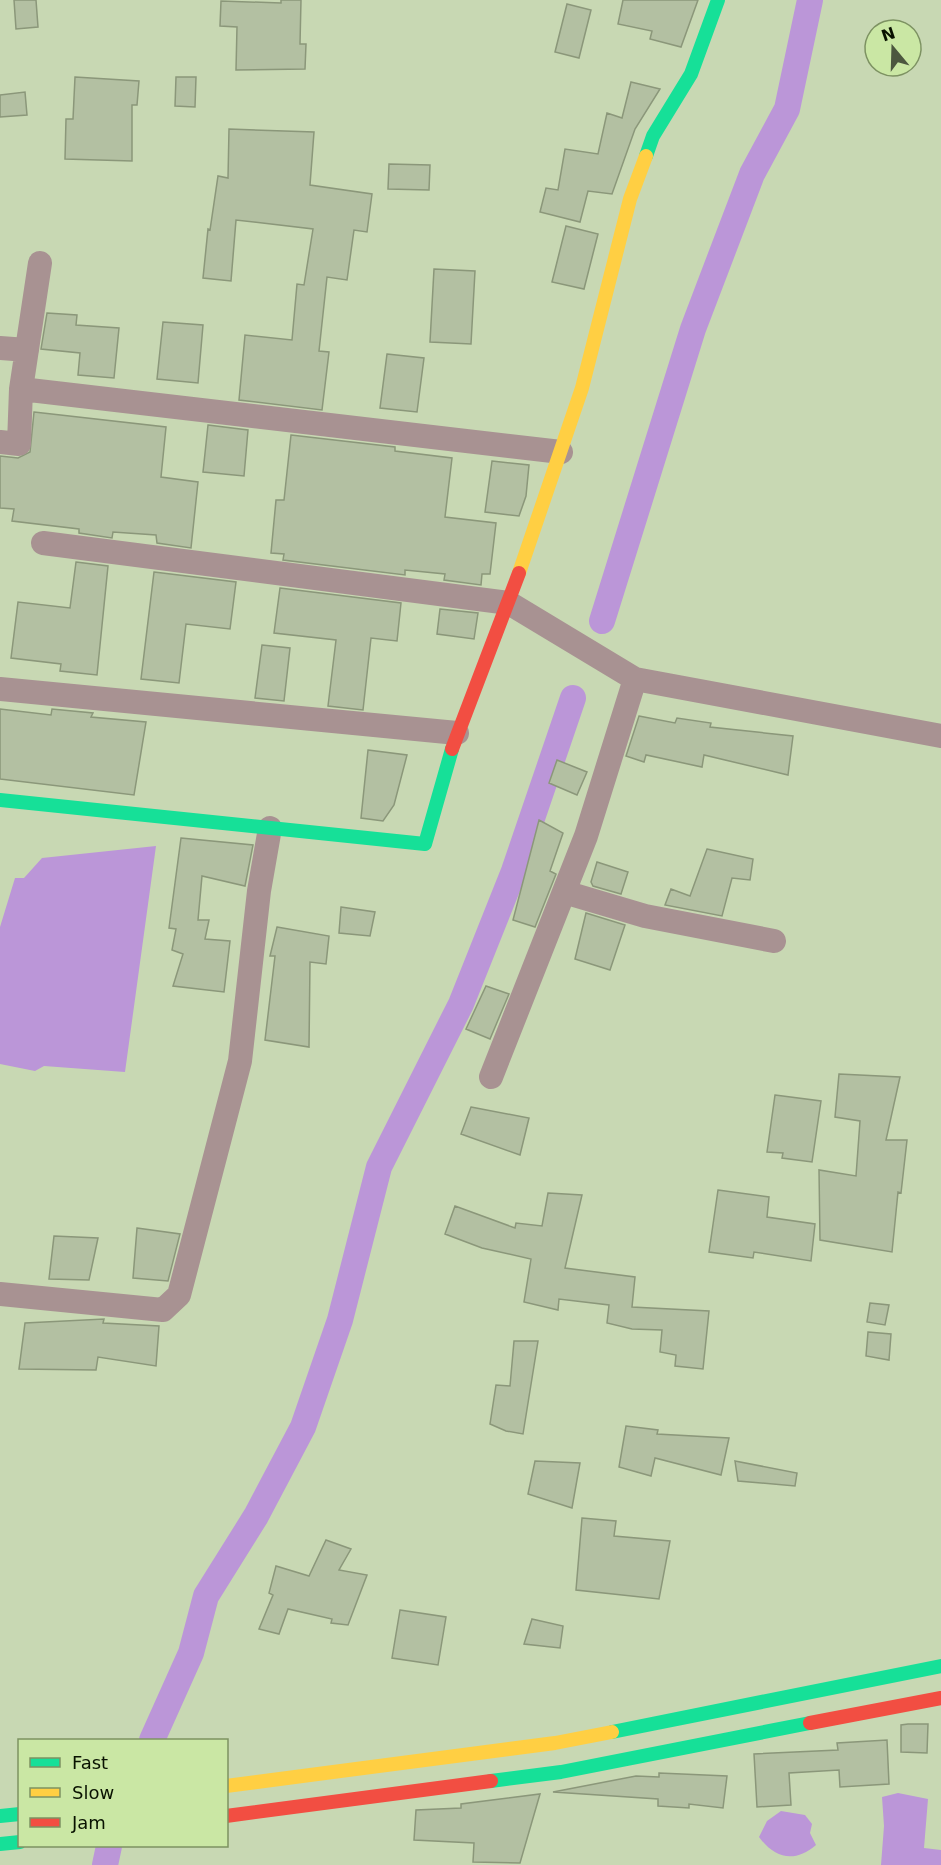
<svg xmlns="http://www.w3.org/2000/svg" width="941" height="1865" font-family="'DejaVu Sans',sans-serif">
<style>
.water{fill:#bb96d8}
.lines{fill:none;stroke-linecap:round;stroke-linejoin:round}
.canal{stroke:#bb96d8;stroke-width:26}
.building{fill:#b3c0a2;stroke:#8b977a;stroke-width:1.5}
.street{stroke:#a89292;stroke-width:24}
.fast{stroke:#16e098;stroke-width:14}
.slow{stroke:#ffcf43;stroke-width:14}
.jam{stroke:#f24e42;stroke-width:14}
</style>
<rect width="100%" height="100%" fill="#c8d8b3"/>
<path class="water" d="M156,846L125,1072L44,1066L35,1071L0,1064V927L15,878H24L42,858Z
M898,1793L928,1799L924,1848L941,1850V1865H881L884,1826L882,1797Z
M781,1811L805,1815L812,1824L810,1833L816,1845C795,1863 775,1859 759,1837L767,1821Z"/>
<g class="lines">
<path class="canal" d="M602,621L693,329L752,174L787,109L810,0
M152,1740L191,1653L206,1596L256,1516L303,1427L340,1320L379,1167L461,1004L514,871L573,698
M105,1865L109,1846"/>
</g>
<path class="building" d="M14,0H36L38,27L16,29Z
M281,0H301L300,44H306L305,69L236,70L237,27L220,26L221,1L281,3Z
M623,0H698L681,47L650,39L652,31L618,24Z
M567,4L591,10L579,58L555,52Z
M75,77L139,81L137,105H132V161L65,159L66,119H73Z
M176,77H196L195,107L175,106Z
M631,82L660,89L635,129L612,194L588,191L580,222L540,212L546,188L558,190L565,149L598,154L607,113L622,118Z
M25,92L27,115L0,117V95Z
M229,129L314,132L310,185L372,194L367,232L354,230L347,280L327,277L319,351L329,352L322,410L239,400L245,335L292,340L297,284L304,285L313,229L236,220L231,281L203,278L208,229L210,230L218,176L228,178Z
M389,164L430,165L429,190L388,189Z
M566,226L598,234L584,289L552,282Z
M434,269L475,271L471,344L430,342Z
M47,313L77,315L76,325L119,328L114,378L78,375L80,353L41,349Z
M163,322L203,325L198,383L157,379Z
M387,354L424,358L417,412L380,408Z
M34,412L166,427L161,477L198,482L191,548L157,543L156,535L113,532L112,538L79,533V529L12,521L14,509L0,508V456L18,458L30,452Z
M208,425L248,430L244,476L203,472Z
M291,435L395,447V451L452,458L445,517L496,523L490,574H482L481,585L444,580L445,574L405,570V575L283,560L284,554L271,553L276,500H284Z
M492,461L529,465L526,496L519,516L485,512Z
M76,562L108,566L97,675L60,671L61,664L11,658L18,602L70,608Z
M154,572L236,582L230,629L186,624L179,683L141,679Z
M280,588L401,603L397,641L371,638L363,710L328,706L336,640L274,633Z
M440,609L478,613L474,639L437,634Z
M262,645L290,648L284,701L255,698Z
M0,709L51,715L52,709L93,713L91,717L146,722L134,795L0,779Z
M639,716L675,723L677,718L711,723L710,727L793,736L788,775L704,755L702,767L646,755L644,762L626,756Z
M368,750L407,755L394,805L383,821L361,818Z
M557,760L587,772L577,795L549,783Z
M539,820L563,833L550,871L556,874L535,927L513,920Z
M181,838L253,845L245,886L202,876L198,920H209L205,939L230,941L224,992L173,986L183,954L172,950L176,929L169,928Z
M707,849L753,859L750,880L732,878L722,916L665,905L671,889L690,896Z
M597,862L628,872L621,894L593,886L591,882Z
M341,907L375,912L370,936L339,933Z
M586,913L625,925L610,970L575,959Z
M277,927L329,936L326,964L310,962L309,1047L265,1040L275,956H270Z
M486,986L509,994L490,1039L466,1029Z
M839,1074L900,1077L886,1140H907L901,1193L898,1192L892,1252L820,1240L819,1170L856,1176L860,1121L835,1117Z
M775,1095L821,1101L812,1162L782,1158L783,1153L767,1152Z
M471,1107L529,1118L520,1155L461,1134Z
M718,1190L769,1197L767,1217L815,1224L811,1261L754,1252L753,1258L709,1252Z
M548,1193L582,1195L565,1268L635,1277L632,1307L709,1311L703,1369L675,1366L676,1355L660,1352L662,1330L632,1329L607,1323L609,1305L559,1299L558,1310L524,1302L531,1259L482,1248L445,1234L455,1206L515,1228L516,1223L542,1226Z
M137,1228L180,1234L168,1281L133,1278Z
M54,1236L98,1238L89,1280L49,1279Z
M870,1303L889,1305L885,1325L867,1322Z
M104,1319L103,1323L159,1326L156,1366L98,1357L96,1370L19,1369L25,1323Z
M868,1332L891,1334L889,1360L866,1356Z
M514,1341H538L523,1434L506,1431L490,1424L496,1385L510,1386Z
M626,1426L658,1430L657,1434L729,1438L721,1475L655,1458L651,1476L619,1467Z
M535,1461L580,1463L572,1508L528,1494Z
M735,1461L797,1473L795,1486L738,1481Z
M582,1518L616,1521L614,1536L670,1541L659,1599L576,1590Z
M326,1540L351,1549L339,1570L367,1575L348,1625L331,1623L332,1619L288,1609L279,1634L259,1629L273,1595L269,1593L276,1566L309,1576Z
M400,1610L446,1617L438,1665L392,1658Z
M532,1619L563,1626L560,1648L524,1644Z
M908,1724H928L927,1753L901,1752V1725Z
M887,1740L889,1784L840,1787L839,1770L789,1773L791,1805L757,1807L754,1754L838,1750L837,1743Z
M659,1773L727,1776L723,1808L689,1804V1808L658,1806V1799L553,1792L636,1776L659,1777Z
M540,1794L520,1863L473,1862L474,1843L414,1840L416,1810L461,1808V1804Z"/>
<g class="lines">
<path class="street" d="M0,348L27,350
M21,389L561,452
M0,442L19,444L21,389L40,263
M43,543L509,603L635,679L941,736
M0,689L457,733
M564,892L645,916L774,941
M491,1077L586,836L635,679
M0,1294L163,1310L179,1295L240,1061L259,891L270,828"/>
<path class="fast" d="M646,156L653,136L691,74L718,0
M0,800L425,844L452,749
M612,1732L941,1666
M491,1781L561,1772L810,1723
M0,1816L20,1814
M0,1844L20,1842"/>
<path class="slow" d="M519,573L582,388L630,199L646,156
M226,1786L555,1743L612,1732"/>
<path class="jam" d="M452,749L519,573
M810,1723L941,1698
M226,1816L491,1781"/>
</g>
<rect x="18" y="1739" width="210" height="108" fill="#cae7a4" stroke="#7d9262" stroke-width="1.5"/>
<rect x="30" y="1758" width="30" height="9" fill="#16e098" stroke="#7d9262" stroke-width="1.5"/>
<text x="72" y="1769" font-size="18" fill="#091200">Fast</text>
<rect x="30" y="1788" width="30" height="9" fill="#ffcf43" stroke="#7d9262" stroke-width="1.5"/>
<text x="72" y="1799" font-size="18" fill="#091200">Slow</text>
<rect x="30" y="1818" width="30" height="9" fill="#f24e42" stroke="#7d9262" stroke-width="1.5"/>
<text x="72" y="1829" font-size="18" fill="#091200">Jam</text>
<g transform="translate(893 48) rotate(341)"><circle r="28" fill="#cae7a4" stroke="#7d9262" stroke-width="1.5"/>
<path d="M0-4.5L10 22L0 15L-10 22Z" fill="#4c573f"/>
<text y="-9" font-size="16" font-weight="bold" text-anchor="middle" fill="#091200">N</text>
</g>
</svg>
